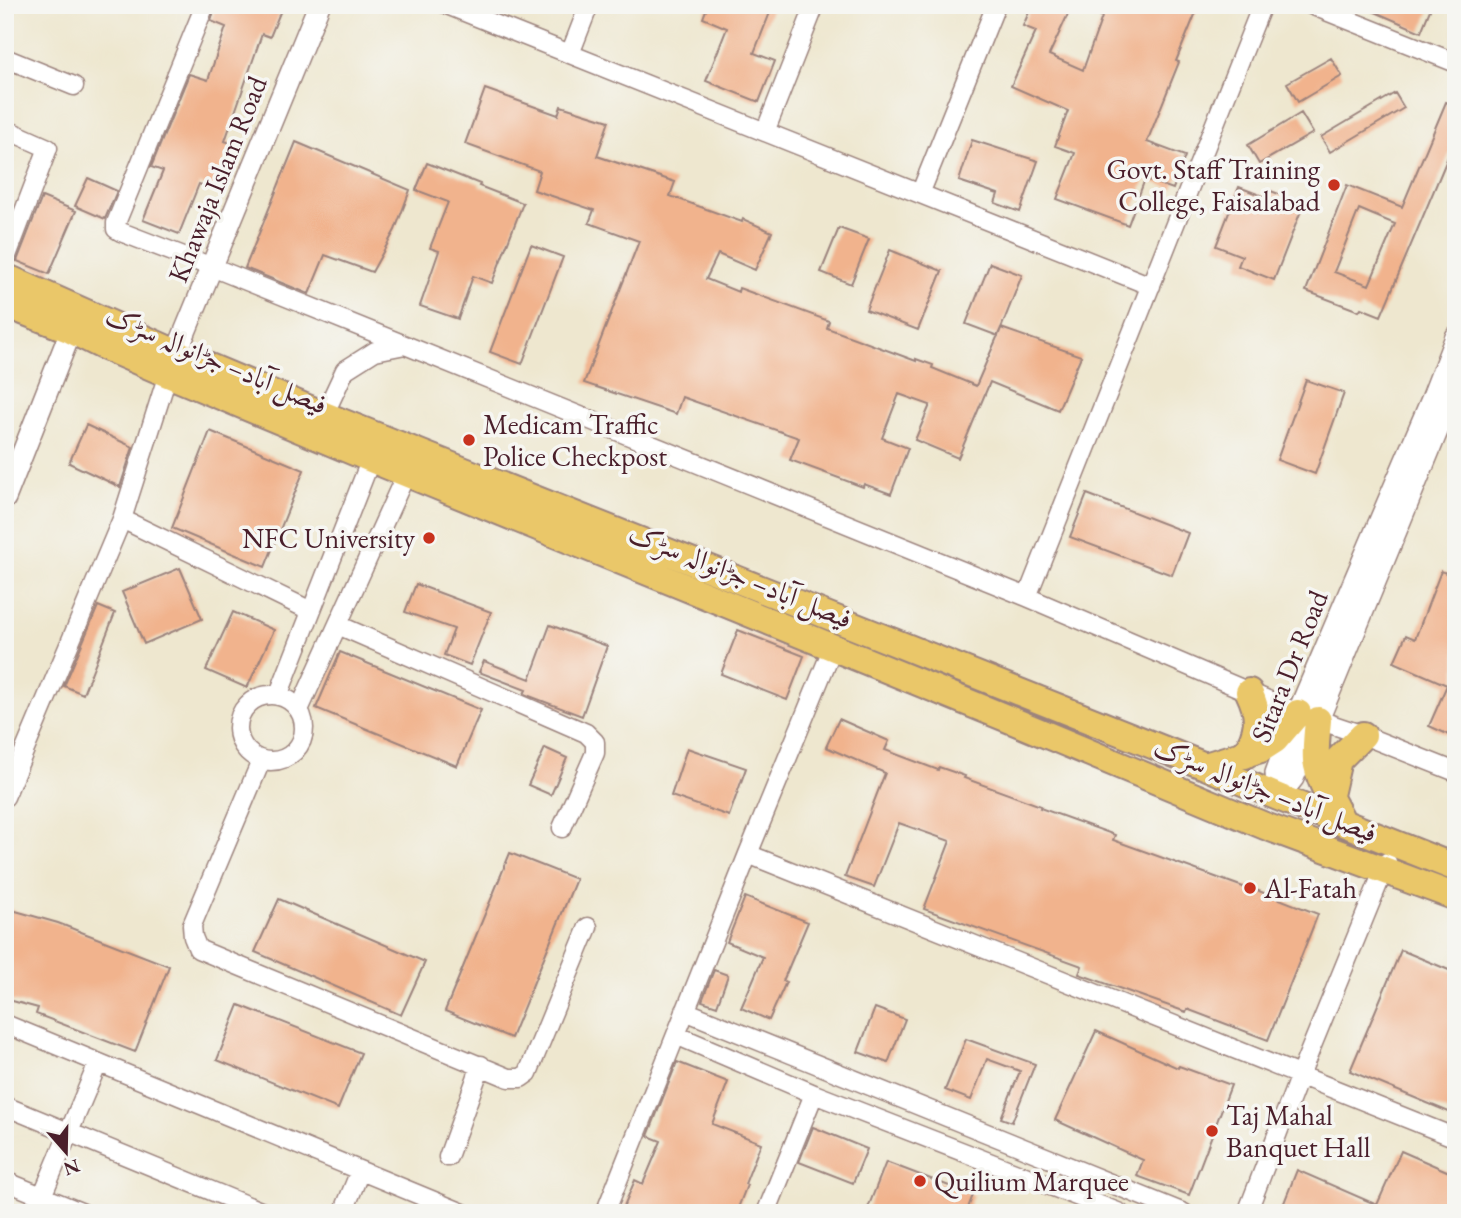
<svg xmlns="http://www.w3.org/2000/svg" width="1461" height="1218" font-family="'EB Garamond',Amiri,serif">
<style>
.building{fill:#f1b38d;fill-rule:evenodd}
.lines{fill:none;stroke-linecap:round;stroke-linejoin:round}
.minor-casing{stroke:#9c837d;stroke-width:21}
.tertiary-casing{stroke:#9c837d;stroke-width:24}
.primary-casing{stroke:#9c837d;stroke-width:30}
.minor{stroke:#fff;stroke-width:18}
.tertiary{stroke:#fff;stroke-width:21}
.primary{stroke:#eac769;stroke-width:26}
.poi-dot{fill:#c8321e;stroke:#f6f6f2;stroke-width:2.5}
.labels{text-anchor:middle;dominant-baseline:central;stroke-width:7;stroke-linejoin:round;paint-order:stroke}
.poi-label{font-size:28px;fill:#4a1f2b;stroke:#f6f6f2;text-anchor:start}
.street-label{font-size:28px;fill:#4a1f2b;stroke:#f6f6f2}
</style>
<rect width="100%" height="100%" fill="#f6f6f2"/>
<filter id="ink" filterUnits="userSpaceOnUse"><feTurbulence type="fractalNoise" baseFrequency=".0143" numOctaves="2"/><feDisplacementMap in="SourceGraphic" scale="14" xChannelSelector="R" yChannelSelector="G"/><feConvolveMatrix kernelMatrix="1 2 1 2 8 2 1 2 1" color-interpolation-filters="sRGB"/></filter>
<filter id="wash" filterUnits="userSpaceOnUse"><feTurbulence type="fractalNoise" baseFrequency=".00686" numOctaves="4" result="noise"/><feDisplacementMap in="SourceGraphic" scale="28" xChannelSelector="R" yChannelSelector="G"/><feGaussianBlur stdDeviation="1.57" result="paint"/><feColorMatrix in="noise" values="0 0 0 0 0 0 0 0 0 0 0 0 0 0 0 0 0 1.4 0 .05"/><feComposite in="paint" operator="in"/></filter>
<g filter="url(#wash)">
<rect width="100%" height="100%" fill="#eee7cf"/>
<g id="blocks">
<path class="building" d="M216,5H244L259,11L261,5H283L270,37L262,34L225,141L231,143L214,189L199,184L179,234L143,220L163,171L151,167L189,74L208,80L226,27L211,21Z
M708,5H773L754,53L775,61L759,102L706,81L727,28L703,18Z
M1032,5H1054L1069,12L1049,55L1083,70L1102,17L1099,15L1103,5H1199L1176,61L1179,62L1147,142L1185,156L1173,189L1145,179L1128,225L1057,199L1075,153L1055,146L1068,111L1011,86L1036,31L1023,26Z
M1359,5H1432L1421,32Z
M1331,58L1342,76L1298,102L1287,83Z
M485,89L558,115L561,106L609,121L597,156L675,182L670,196L742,222L743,219L772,232L755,270L718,254L706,279L738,292L739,288L829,321L827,328L916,361V359L933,365L932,368L976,386L1001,328L1081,356L1058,410L990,382L958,458L915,440L930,405L899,394L882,438L908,448L891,494L864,484L863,487L790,460L799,438L682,397L676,414L584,383L639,241L589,223L594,210L534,190L540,171L465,144Z
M1395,93L1404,108L1330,152L1321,137Z
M1446,102L1456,106V138L1381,316L1361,308L1359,311L1306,291L1347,185L1402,207ZM1359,209L1395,224L1369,285L1334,272Z
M1301,113L1313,133L1259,164L1248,145Z
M972,140L1038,161L1020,212L995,203L998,194L959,181Z
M296,142L410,190L395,230L372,272L325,255L309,294L245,268Z
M427,163L480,184L479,186L523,203L492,283L473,276L458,319L420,306L439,251L430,248L448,202L416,190Z
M88,178L117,191L105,219L75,206Z
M1239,187L1265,197L1268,190L1304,203L1274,280L1238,266L1242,256L1216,246Z
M42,197L76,211L49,274L17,261Z
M839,228L869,239L851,284L821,272Z
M531,245L563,257L522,364L490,352Z
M890,250L942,271L918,330L866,310Z
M990,263L1022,275L998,336L966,324Z
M1306,380L1344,393L1315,474L1277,460Z
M86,425L133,447L120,487L69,463Z
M210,431L304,470L265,567L172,528Z
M1087,494L1188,533L1172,575L1070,537Z
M180,568L202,619L144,644L122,592Z
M1441,571L1456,577V738L1429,726L1447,685L1394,662L1406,635L1415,639Z
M416,584L491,612L470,665L444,655L454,629L405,612Z
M98,606L115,613L83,694L64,686Z
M233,612L274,630L247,688L206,670Z
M550,625L607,646L582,716L524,694L526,690L479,672L484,661L530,679Z
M738,630L804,656L787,700L721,674Z
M340,652L481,710L457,766L316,708Z
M839,719L889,741L885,750L938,770L939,767L965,776L964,778L1041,806L1040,808L1115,835L1113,840L1246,888V886L1318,914L1268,1040L1187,1009L1186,1012L1079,974L1082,966L924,909L950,841L899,823L874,887L845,877L885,773L826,747Z
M545,748L567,758L551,795L528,785Z
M687,748L746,768L729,816L671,796Z
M510,853L576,879L511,1038L445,1011Z
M745,897L808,922L783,981L786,982L769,1020L741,1008L763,957L727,942Z
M279,899L425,962L401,1015L255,952Z
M5,908L58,923L169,966L135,1052L36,1014L38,1008L5,999Z
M1401,950L1456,973V1115L1350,1071Z
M714,970L728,975L717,1006L702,1001Z
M239,1005L361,1053L338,1109L217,1060Z
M875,1008L905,1019L888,1063L858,1052Z
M1096,1031L1178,1068L1179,1066L1231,1085L1189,1195L1137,1176L1143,1160L1055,1120Z
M966,1039L1035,1064L1012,1122L1001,1118L1020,1071L987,1059L971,1100L945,1090Z
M677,1062L728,1082L712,1124L761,1143L745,1184L747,1185L736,1213H621L635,1180L643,1184L661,1141L648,1136Z
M813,1127L867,1149L853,1183L799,1162Z
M1401,1151L1456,1175V1213H1280L1297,1170L1377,1205Z
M886,1162L973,1195L966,1213H866Z"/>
</g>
</g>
<g filter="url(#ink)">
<use href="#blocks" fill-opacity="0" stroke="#9c837d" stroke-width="2"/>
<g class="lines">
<defs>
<path id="minor" d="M205,5L116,223V229L121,232L212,267L405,345
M447,5L1151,286
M1311,5L1456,63
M570,54L589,5
M5,58L74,86
M5,129L48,148L5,261
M765,132L815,5
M920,194L996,5
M324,415L345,370L375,351L405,345L1027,597L1298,713L1363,735L1456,772
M122,519L311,611
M1027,597L1262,5
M338,625L586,733L595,742V753L562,828
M238 728a33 33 0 1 1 66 0a33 33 0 1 1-66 0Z
M278,696L371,459
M299,710L406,474
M261,761L192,925L193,937L198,949L509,1078H521L528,1073L588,927
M5,797L122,519L168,374
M748,854L1456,1138
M685,1011L1184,1213
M5,1024L463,1213
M676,1035L814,1094L1120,1213
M5,1106L265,1213
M448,1157L481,1065
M5,1181L83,1213
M35,1213L98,1063
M343,1213L360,1171
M605,1213L748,854L833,647
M766,1213L814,1094
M1247,1213L1300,1075L1387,862"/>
<path id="tertiary" d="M171,366L319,5
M5,498L76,318
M1278,797L1276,773L1298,713L1432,399L1456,337
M1278,797L1293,778L1318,720L1456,385"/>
<path id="primary" d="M5,277L176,353L324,415L1205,766L1278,797L1456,868
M5,304L71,330L103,346L168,374L371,459L1011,720L1265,826L1456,897
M1318,720C1317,733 1315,747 1316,760C1319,782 1334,804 1343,823
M1245,755C1259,730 1261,717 1249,692
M1205,766L1261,749L1275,740L1298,713
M1330,795L1338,760L1363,735"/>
</defs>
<use href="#minor" class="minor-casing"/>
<use href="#tertiary" class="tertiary-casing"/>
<use href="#primary" class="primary-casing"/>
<use href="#minor" class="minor"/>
<use href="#tertiary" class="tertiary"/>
<use href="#primary" class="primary"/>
</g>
</g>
<g class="poi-dot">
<circle cx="1334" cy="185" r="7"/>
<circle cx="469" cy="440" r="7"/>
<circle cx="429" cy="538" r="7"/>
<circle cx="1250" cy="888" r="7"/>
<circle cx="1212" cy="1131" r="7"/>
<circle cx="920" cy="1181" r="7"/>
</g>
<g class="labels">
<g class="poi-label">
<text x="1320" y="169" text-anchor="end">Govt. Staff Training<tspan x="1320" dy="32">College, Faisalabad</tspan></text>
<text x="483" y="424">Medicam Traffic<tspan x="483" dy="32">Police Checkpost</tspan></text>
<text x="415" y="538" text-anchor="end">NFC University</text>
<text x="1264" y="888">Al-Fatah</text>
<text x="1226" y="1115">Taj Mahal<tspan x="1226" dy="32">Banquet Hall</tspan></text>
<text x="934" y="1181">Quilium Marquee</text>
</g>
<g class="street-label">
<text transform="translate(217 179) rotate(-68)">Khawaja Islam Road</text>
<text transform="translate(217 359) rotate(23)">فیصل آباد– جڑانوالہ سڑک</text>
<text transform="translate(741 575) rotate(22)">فیصل آباد– جڑانوالہ سڑک</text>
<text transform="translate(1289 666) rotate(-68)">Sitara Dr Road</text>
<text transform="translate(1266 789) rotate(22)">فیصل آباد– جڑانوالہ سڑک</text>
</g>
</g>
<rect width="1461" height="1218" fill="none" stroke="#f6f6f2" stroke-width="28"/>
<g transform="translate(66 1152) rotate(160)" stroke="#f6f6f2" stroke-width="5" paint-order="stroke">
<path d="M0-5L12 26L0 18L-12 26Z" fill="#4a1f2b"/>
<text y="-10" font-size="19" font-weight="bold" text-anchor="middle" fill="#4a1f2b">N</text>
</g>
</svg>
